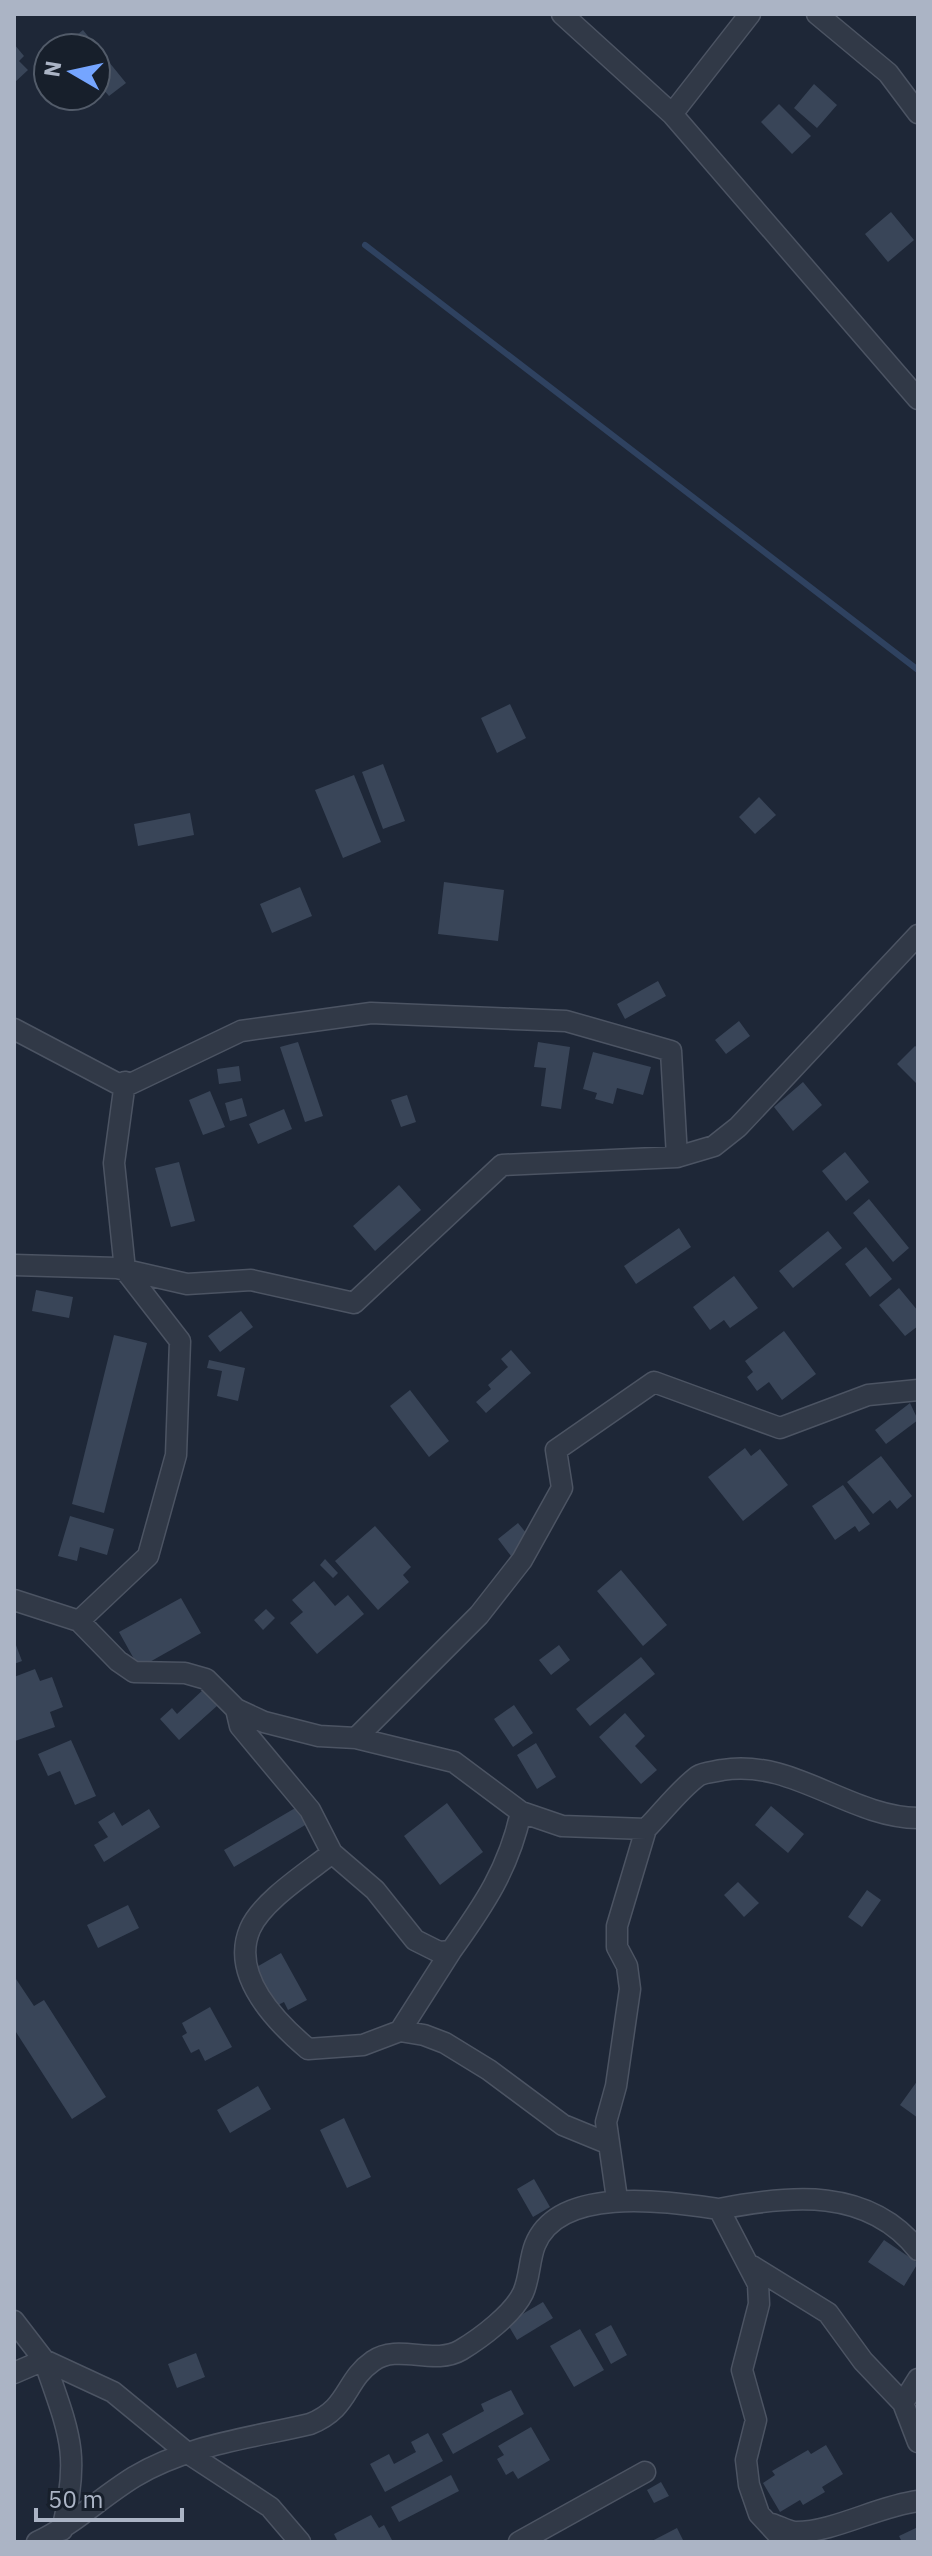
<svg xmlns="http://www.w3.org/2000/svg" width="932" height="2556" font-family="'IBM Plex Sans',sans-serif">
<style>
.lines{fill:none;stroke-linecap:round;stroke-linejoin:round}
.stream{stroke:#2f4260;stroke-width:6}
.building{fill:#394558}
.street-casing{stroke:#4c5463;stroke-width:23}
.street{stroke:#313947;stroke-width:20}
</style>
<rect width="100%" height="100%" fill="#1e2737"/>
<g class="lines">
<path class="stream" d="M365,245L918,670"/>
</g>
<path class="building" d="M83,30L126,83L109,96L96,81V48H69L66,44Z
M14,44L24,56L19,61L28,70L14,83Z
M814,84L837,105L817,128L794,108Z
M779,104L811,136L792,154L761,122Z
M891,212L914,240L888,262L865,234Z
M510,704L526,738L497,753L481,718Z
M383,764L405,821L383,829L362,772Z
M354,775L381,842L343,858L315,790Z
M759,797L776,815L755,834L739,817Z
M190,813L194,835L138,846L134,824Z
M444,882L504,890L498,941L438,934Z
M300,887L312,916L272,933L260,904Z
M658,981L666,996L625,1019L617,1004Z
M739,1021L750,1036L726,1054L715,1040Z
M298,1042L323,1116L305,1122L280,1047Z
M538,1042L570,1047L561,1109L541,1106L546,1068L534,1067Z
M915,1046L918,1048V1085L897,1064Z
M593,1052L651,1067L643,1095L617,1088L613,1104L595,1099L597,1093L583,1089Z
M239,1066L241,1081L219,1084L217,1069Z
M803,1082L822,1105L793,1131L774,1107Z
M210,1091L225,1127L203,1135L189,1100Z
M407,1095L416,1122L401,1127L391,1100Z
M242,1098L247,1116L230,1121L225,1103Z
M284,1109L292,1129L258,1144L249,1124Z
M845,1152L869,1182L846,1201L822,1171Z
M179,1162L195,1221L171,1227L155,1168Z
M399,1185L421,1210L375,1251L353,1226Z
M869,1199L909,1248L893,1262L853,1213Z
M679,1228L691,1247L636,1284L624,1266Z
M828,1231L842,1248L793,1288L779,1271Z
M866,1247L892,1279L870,1297L845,1264Z
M734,1276L758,1308L730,1328L724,1320L710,1330L693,1307Z
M899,1288L918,1311V1326L905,1336L879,1305Z
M36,1290L73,1297L69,1318L32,1311Z
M241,1311L253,1327L220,1352L208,1336Z
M784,1331L816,1374L782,1400L769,1382L757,1391L747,1377L753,1372L745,1361Z
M114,1335L147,1343L104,1513L72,1504Z
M511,1350L531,1373L486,1413L476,1402L491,1389L488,1385L508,1367L501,1359Z
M209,1360L245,1368L238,1401L217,1396L222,1371L207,1368Z
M410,1390L449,1441L429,1457L390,1406Z
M910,1403L918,1420L886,1444L875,1430Z
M745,1448L751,1456L760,1449L788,1485L743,1521L708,1477Z
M881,1456L912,1496L897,1509L890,1500L873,1514L847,1482Z
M843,1485L870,1524L859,1532L855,1526L835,1540L812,1506Z
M70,1516L114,1529L107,1555L80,1547L77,1561L58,1556Z
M518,1523L531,1539L511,1556L498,1539Z
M375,1526L411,1567L403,1575L409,1582L378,1610L335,1561Z
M325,1559L338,1573L333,1578L320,1565Z
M621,1570L667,1625L643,1646L597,1591Z
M314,1581L335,1606L348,1595L364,1614L317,1654L290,1623L303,1612L292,1600Z
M181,1598L201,1633L139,1668L119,1632Z
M266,1609L275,1618L263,1630L254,1620Z
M14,1640L22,1661L14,1664Z
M559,1645L570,1660L551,1675L539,1660Z
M641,1657L655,1674L590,1726L576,1709Z
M35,1669L40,1681L52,1677L63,1707L50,1712L55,1727L15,1741L14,1677Z
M204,1689L218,1705L179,1740L160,1719L172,1708L177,1714Z
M514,1705L533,1733L513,1747L494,1719Z
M625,1713L645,1736L635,1746L657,1770L641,1784L599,1737Z
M71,1740L96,1796L75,1805L60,1771L48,1776L38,1754Z
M536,1743L556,1777L537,1789L517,1755Z
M447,1803L483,1852L440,1885L404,1836Z
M302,1804L312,1821L234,1867L224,1850Z
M771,1806L804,1834L788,1853L755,1825Z
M149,1809L160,1827L104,1862L94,1845L108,1837L98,1822L114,1812L122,1826Z
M738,1882L759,1903L744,1917L724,1895Z
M867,1890L881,1900L862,1927L848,1917Z
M128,1905L139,1928L98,1948L87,1925Z
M281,1953L307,2000L288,2010L284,2002L274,2007L253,1969Z
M14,1976L34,2006L44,2000L106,2097L72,2119L14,2029Z
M210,2007L232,2047L205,2061L199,2049L191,2053L182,2036L187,2033L182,2023Z
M918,2080V2118L900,2105Z
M258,2086L271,2109L230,2133L217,2110Z
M344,2118L371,2177L347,2188L320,2130Z
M534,2179L550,2207L533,2217L517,2189Z
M884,2240L918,2263L904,2286L868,2262Z
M543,2302L553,2318L517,2340L507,2323Z
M611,2325L627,2355L611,2364L595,2334Z
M580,2329L604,2370L574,2387L550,2346Z
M196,2353L205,2377L177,2388L168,2364Z
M511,2390L524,2414L453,2454L442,2434L484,2411L481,2404Z
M531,2427L550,2460L518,2479L513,2471L506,2475L497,2459L504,2455L498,2446Z
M428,2433L443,2461L385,2492L370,2464L389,2454L394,2464L416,2452L411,2442Z
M826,2445L843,2474L822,2487L825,2492L803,2505L800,2500L780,2512L763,2483L775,2475L772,2471L808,2450L811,2454Z
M451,2475L459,2491L399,2522L391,2507Z
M661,2482L669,2496L654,2503L647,2490Z
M371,2515L379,2528L384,2525L393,2542H338L334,2534Z
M918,2527V2542H902L899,2536Z
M677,2528L684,2542H650Z"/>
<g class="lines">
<defs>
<path id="street" d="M562,14L672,114L918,399
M817,14L888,73L918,113
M672,114L750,14
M14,1029L124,1087L241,1031L371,1013L566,1021L671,1051L677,1157
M14,1265L117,1268L187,1284L251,1280L354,1303L502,1165L677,1157L714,1146L738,1127L918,935
M14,1600L79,1621L118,1661L134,1672L185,1673L206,1679L236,1709L264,1722L319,1736L356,1738L454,1762L521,1812L562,1826L646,1829C662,1813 679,1790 698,1776C704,1772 714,1772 722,1770C792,1758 849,1817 918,1818
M79,1621L148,1556L176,1455L180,1341L125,1270L114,1163L125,1082
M236,1709L240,1726L310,1810L332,1853L375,1890L415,1940L439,1952L451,1951C484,1905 509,1868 521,1812
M356,1738L479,1615L522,1560L562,1488L556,1450L654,1382L780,1428L868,1395L918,1390
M332,1853C308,1872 262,1901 250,1929C230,1976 276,2022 308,2049L363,2045L400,2031L424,2035L445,2043L489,2070L563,2125L607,2143
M400,2031L451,1951
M617,2199L606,2122L616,2086L630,1989L627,1966L617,1947V1926L646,1829
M719,2209C790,2195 868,2187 918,2250
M752,2266L828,2313L863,2361L903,2403L918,2442
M14,2321L44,2360L113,2392L186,2452L270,2507L300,2542
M14,2373L44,2360C69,2433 81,2453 62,2530
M903,2403L918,2379
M772,2524C779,2526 789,2532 796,2532C834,2532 878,2506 918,2501
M37,2542C73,2525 100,2498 134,2477C187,2445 251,2438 310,2424C350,2408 344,2381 373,2361C398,2343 434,2366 461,2350C481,2338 513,2314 523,2293C530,2278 529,2260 535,2245C559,2184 670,2202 719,2209L758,2284L759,2304L742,2370L756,2420L746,2460L749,2485L759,2514L785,2542
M519,2542L645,2472"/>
</defs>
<use href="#street" class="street-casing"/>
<use href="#street" class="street"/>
</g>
<rect width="932" height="2556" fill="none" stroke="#abb4c5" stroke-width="32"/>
<g transform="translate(72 72) rotate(279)"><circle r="38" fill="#171f2b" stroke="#525b69" stroke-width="2"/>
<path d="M0-6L14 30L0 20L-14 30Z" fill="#75a5ff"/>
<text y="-12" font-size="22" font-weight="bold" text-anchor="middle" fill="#abb4c5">N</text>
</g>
<path d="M36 2508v12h146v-12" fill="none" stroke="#abb4c5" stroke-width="4"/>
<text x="48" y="2508" font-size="24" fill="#abb4c5" stroke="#171f2b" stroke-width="6" paint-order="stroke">50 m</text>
</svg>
